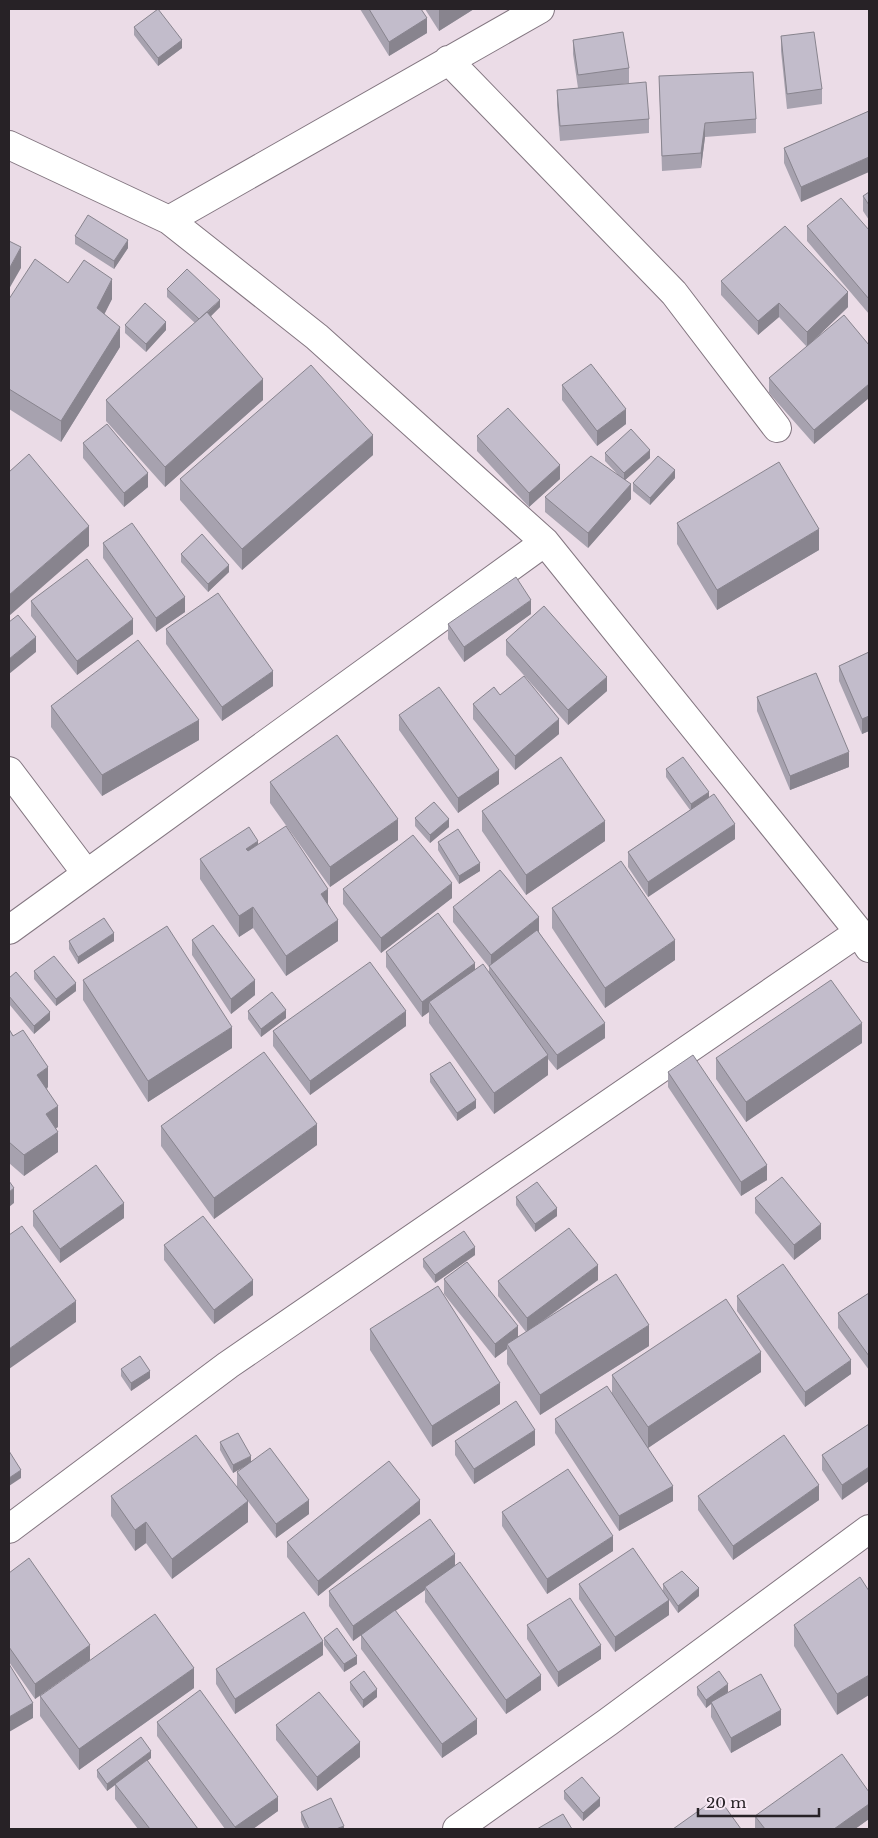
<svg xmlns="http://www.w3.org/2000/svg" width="878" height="1838" font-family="'Libre Baskerville',serif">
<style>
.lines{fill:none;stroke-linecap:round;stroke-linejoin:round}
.minor-casing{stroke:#837680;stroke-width:30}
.minor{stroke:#fff;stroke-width:28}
.wall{fill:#a7a2af}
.shaded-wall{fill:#88848e}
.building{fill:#c2bccb;stroke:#88848e}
</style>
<rect width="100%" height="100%" fill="#ebdce7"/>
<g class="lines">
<defs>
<path id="minor" d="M448,60L674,293L777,428
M9,145L169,220L317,337L545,542L859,932L869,948
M169,220L540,9
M9,771L86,873
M9,930L545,542
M9,1529L228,1365L859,932
M457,1829L608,1722L869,1529"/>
</defs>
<use href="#minor" class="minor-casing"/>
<use href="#minor" class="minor"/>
</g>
<path class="wall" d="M360,9H421L427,33L389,56Z
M425,9H474L439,31Z
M134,27L182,48L158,66L134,35Z
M781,36L822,89V104L787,109L781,51Z
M573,40L629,68V83L615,85L649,119V133L560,141L557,105V90L578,88L573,54Z
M659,76L756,119V133L705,137L701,168L662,171Z
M869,111L801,202L784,163V148Z
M869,192V220L863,211V196Z
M807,226L869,230V314L807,241Z
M75,236L128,248L114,269L75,244Z
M721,281L848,307L809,345H869V398L814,444L769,393V378L807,347L779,317L758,335L721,295Z
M68,283L112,299L104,314L120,347L61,442L9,409V299Z
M167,289L220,307L211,316L263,400L165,487L106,421V400L195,323L167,297Z
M125,325L166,330L146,352L125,333Z
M562,385L626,424L597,446L562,400Z
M477,436L560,479L529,507L477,451Z
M83,443L148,487L124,507L83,458Z
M605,453L650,458L625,480L631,499L588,548L545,512V497L620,477L605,461Z
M373,455L242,570L180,500V479Z
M675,478L650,505L633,491V483Z
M677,523L819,550L717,610L677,544Z
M103,543L185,612L156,632L103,558Z
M181,554L229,572L208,592L181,562Z
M31,601L133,634L77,675L31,616Z
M531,614L464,662L448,639V624Z
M166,629L273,686L222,721L166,644Z
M506,640L607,691L568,725L506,655Z
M869,652V731L862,734L839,681V666Z
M500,695L559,734L515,770L473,719V704Z
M757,697L849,767L790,790L757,711Z
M51,706L199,740L102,796L51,727Z
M399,715L499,784L458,813L399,730Z
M666,769L709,798L735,839L648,897L628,867V852L690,810L666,777Z
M270,782L398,840L330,887L270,803Z
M482,811L605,841L526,895L482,831Z
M415,818L449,827L430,843L415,826Z
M438,842L480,871L459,884L438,850Z
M258,845L328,905L338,941L286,976L253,928L239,937L200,879V859Z
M343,889L452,898L381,953L343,904Z
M453,907L539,932L605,1038L557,1070L548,1059V1075L494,1114L429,1023V1012L422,1017L386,967V952L489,973V967L453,922Z
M552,908L675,960L605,1008L552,928Z
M192,940L255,995L231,1014L192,955Z
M69,941H114L78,964L69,949Z
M34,971L76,991L56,1006L34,979Z
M9,978L50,1020L34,1034L9,1004Z
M83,980L232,1048L148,1102L83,1000Z
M248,1011L286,1018L261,1037L248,1019Z
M406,1026L310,1095L273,1046V1031Z
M9,1029L48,1087L47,1089L58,1127L56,1128L58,1152L24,1176L9,1163Z
M862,1043L746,1122L716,1079V1058Z
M668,1072L767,1180L741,1196L668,1087Z
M430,1074L476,1108L457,1121L430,1082Z
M161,1126L317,1145L214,1219L161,1146Z
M516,1197L557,1216L535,1232L516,1205Z
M755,1198L821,1239L794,1260L755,1213Z
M33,1211L124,1218L60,1263L33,1226Z
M164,1245L253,1295L214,1324L164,1260Z
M475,1255L435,1283L423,1267V1259Z
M444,1279L518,1337L526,1332L498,1296V1281L598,1280L539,1324L649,1346L540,1415L507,1364V1349L495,1358L444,1294Z
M869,1293V1370L838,1328V1313Z
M737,1296L851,1374L805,1407L737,1311Z
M370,1329L500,1404L432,1447L370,1350Z
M121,1369L150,1378L131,1391L121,1376Z
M761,1372L648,1448L673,1501L619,1531L555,1433V1419L612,1393V1375Z
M869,1424L842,1500L822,1470V1455Z
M455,1441L535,1445L474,1484L455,1455Z
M220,1442L251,1462L309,1514L276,1538L237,1487V1472L245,1466L233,1473L220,1450Z
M111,1496L248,1522L172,1579L146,1543L135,1551L111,1516Z
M698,1496L819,1500L733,1560L698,1510Z
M502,1512L613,1551L547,1594L502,1526Z
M420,1514L318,1596L287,1557V1542Z
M455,1566L541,1690L506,1714L425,1602V1590L395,1611L477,1734L442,1758L361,1649V1635L353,1641L329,1606V1591Z
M9,1573L90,1660L35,1699L9,1662Z
M579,1584L663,1591V1584L699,1596L678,1613L669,1600V1615L615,1652L579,1599Z
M869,1591L837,1715L794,1646V1625Z
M527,1625L601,1659L558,1687L527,1639Z
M324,1638L357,1664L344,1672L324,1645Z
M323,1655L235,1714L216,1684V1669Z
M350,1682L377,1697L363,1708L350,1690Z
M697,1687L728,1692L724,1695L781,1725L731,1753L711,1717V1704L706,1708L697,1695Z
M194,1688L79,1770L40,1716V1696Z
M157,1722L278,1811L253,1829H225L157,1736Z
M276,1725L360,1757L317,1791L276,1740Z
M151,1758L147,1761L198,1829H138L115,1799V1785L107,1791L97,1777V1770Z
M564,1791L600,1806L583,1821L564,1799Z
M869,1792V1819L855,1829H755V1816Z
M301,1812L344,1829H305L301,1820Z"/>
<path class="shaded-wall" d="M442,9H474L439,31V10Z
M427,18V33L389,56V42Z
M182,40V48L158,66V58Z
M705,123V137L701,168V153Z
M869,157V172L801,202V187Z
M128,240V248L114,269V261Z
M21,247V268L9,289V269Z
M112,279V299L97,329V308Z
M848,292V307L807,347V332Z
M220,300V307L200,327V320Z
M779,303V317L758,335V321Z
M166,322V330L146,352V344Z
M120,327V347L61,442V421Z
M263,379V400L165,487V467Z
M869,384V398L814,444V430Z
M626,409V424L597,446V431Z
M373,435V455L242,570V549Z
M650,450V458L624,481V473Z
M560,465V479L529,507V493Z
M675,470V478L650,505V498Z
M148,473V487L124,507V493Z
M631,484V499L588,548V533Z
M89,526V546L9,616V595Z
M819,529V550L717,610V590Z
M229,565V572L208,592V584Z
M185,597V612L156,632V618Z
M531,600V614L464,662V647Z
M133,619V634L77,675V661Z
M36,637V652L9,674V659Z
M273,671V686L222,721V707Z
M607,677V691L568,725V710Z
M869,716V731L862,734V719Z
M559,719V734L515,770V756Z
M199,720V740L102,796V775Z
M849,752V767L790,790V776Z
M499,770V784L458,813V798Z
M709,792V800L691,812V804Z
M398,819V840L330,887V867Z
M449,819V827L430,843V835Z
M605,821V841L526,895V875Z
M735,824V839L648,897V882Z
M258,841V861L246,849Z
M480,863V871L459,884V876Z
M452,883V898L381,953V938Z
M328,889V909L321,894Z
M253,907V928L239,937V916Z
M539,917V932L491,968V955Z
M338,920V941L286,976V956Z
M114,933V941L78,964V957Z
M675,940V960L605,1008V988Z
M475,963V978L429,1002V1012L422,1017V1002Z
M255,980V995L231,1014V999Z
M76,983V991L56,1006V999Z
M286,1010V1018L261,1037V1029Z
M406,1011V1026L310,1095V1081Z
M50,1012V1020L34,1034V1026Z
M605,1023V1038L557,1070V1055Z
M862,1023V1043L746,1122V1102Z
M232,1027V1048L148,1102V1081Z
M548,1055V1075L494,1114V1093Z
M48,1067V1087L37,1095V1075Z
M476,1100V1108L457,1121V1113Z
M58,1106V1127L46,1135V1114Z
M317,1124V1145L214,1219V1198Z
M58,1132V1152L24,1176V1155Z
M767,1165V1180L741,1196V1182Z
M14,1188V1203L9,1207V1192Z
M124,1203V1218L60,1263V1249Z
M557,1208V1216L535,1232V1224Z
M821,1224V1239L794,1260V1245Z
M475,1247V1255L435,1283V1275Z
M598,1265V1280L527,1332V1318Z
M253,1280V1295L214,1324V1310Z
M76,1301V1322L9,1369V1349Z
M649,1325V1346L540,1415V1395Z
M518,1326V1341L507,1344V1349L495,1358V1344Z
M761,1352V1372L648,1448V1427Z
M851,1360V1374L805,1407V1392Z
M150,1371V1378L131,1391V1383Z
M500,1383V1404L432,1447V1426Z
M535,1430V1445L474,1484V1469Z
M251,1456V1463L233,1473V1465Z
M869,1467V1481L842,1500V1485Z
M21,1470V1478L9,1486V1478Z
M819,1485V1500L733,1560V1546Z
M673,1486V1501L619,1531V1516Z
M309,1500V1514L276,1538V1524Z
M420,1500V1514L318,1596V1581Z
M248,1501V1522L172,1579V1559Z
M146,1522V1543L135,1551V1530Z
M613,1536V1551L547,1594V1579Z
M455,1554V1568L425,1587V1590L353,1641V1626Z
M699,1588V1596L678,1613V1606Z
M669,1600V1615L615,1652V1637Z
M323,1641V1655L235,1714V1699Z
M90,1645V1660L35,1699V1684Z
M601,1645V1659L558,1687V1672Z
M357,1656V1664L344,1672V1664Z
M194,1668V1688L79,1770V1749Z
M541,1675V1690L506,1714V1700Z
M869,1675V1695L837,1715V1694Z
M728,1684V1692L711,1704V1702V1704L706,1708V1700Z
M377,1689V1697L363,1708V1700Z
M33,1703V1718L9,1732V1717Z
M781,1710V1725L731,1753V1738Z
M477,1719V1734L442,1758V1744Z
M360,1742V1757L317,1791V1777Z
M151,1751V1758L107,1791V1784Z
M278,1797V1811L253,1829H235V1827Z
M600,1798V1806L583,1821V1813Z
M869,1804V1819L855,1829H834Z
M344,1826V1829H336Z"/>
<path class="building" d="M158,9L182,40L158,58L134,27Z
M369,9H421L427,18L389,42Z
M623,32L629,68L578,75L573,40Z
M814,32L822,89L787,94L781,36Z
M753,72L756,119L705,123L701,153L662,156L659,76Z
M646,82L649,119L560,126L557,90Z
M869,111V157L801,187L784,148Z
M869,192V205L863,196Z
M841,198L869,230V299L807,226Z
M88,215L128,240L114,261L75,236Z
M785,226L848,292L807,332L779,303L758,321L721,281Z
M9,241L21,247L9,269Z
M35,259L68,283L84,260L112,279L97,308L120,327L61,421L9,389V299Z
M187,269L220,300L199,319L167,289Z
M145,303L166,322L146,344L125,325Z
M207,312L263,379L165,467L106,400Z
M844,315L869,345V384L814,430L769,378Z
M591,364L626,409L597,431L562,385Z
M311,365L373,435L242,549L180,479Z
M508,408L560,465L529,493L477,436Z
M107,424L148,473L124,493L83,443Z
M631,429L650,450L624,473L605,453Z
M29,454L89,526L9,595V472Z
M591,456L631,484L588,533L545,497Z
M658,456L675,470L650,498L633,483Z
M779,462L819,529L717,590L677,523Z
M132,523L185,597L156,618L103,543Z
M202,534L229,565L208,584L181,554Z
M87,559L133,619L77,661L31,601Z
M516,577L531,600L464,647L448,624Z
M218,593L273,671L222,707L166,629Z
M544,606L607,677L568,710L506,640Z
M18,615L36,637L9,659V622Z
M138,640L199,720L102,775L51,706Z
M869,652V716L862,719L839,666Z
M816,673L849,752L790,776L757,697Z
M524,676L559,719L515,756L473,704L494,687L500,695Z
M439,687L499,770L458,798L399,715Z
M337,735L398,819L330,867L270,782Z
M561,757L605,821L526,875L482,811Z
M683,757L709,792L691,804L666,769Z
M714,794L735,824L648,882L628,852Z
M434,802L449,819L430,835L415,818Z
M286,826L328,889L321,894L338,920L286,956L253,907L239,916L200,859L249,827L258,841L246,849L248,851Z
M458,829L480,863L459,876L438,842Z
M413,835L452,883L381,938L343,889Z
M621,861L675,940L605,988L552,908Z
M500,870L539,917L491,955L453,907Z
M438,913L475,963L422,1002L386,952Z
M104,918L114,933L78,957L69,941Z
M213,925L255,980L231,999L192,940Z
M167,926L232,1027L148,1081L83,980Z
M537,930L605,1023L557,1055L489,966Z
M54,956L76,983L56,999L34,971Z
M370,962L406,1011L310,1081L273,1031Z
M483,964L548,1055L494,1093L429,1002Z
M16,972L50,1012L34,1026L9,996V978Z
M831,980L862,1023L746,1102L716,1058Z
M272,992L286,1010L261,1029L248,1011Z
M9,1029L13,1036L23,1030L48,1067L37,1075L58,1106L46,1114L58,1132L24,1155L9,1142V1143Z
M264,1052L317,1124L214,1198L161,1126Z
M693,1055L767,1165L741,1182L668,1072Z
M450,1062L476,1100L457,1113L430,1074Z
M96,1165L124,1203L60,1249L33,1211Z
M782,1177L821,1224L794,1245L755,1198Z
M9,1181L14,1188L9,1192Z
M537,1182L557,1208L535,1224L516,1197Z
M203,1216L253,1280L214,1310L164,1245Z
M22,1226L76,1301L9,1349V1235Z
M569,1228L598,1265L527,1318L498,1281Z
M464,1231L475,1247L435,1275L423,1259Z
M467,1262L518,1326L495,1344L444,1279Z
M783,1264L851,1360L805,1392L737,1296Z
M616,1274L649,1325L540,1395L507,1344Z
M438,1286L500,1383L432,1426L370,1329Z
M869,1293V1356L838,1313Z
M726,1299L761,1352L648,1427L612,1375Z
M140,1356L150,1371L131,1383L121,1369Z
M607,1386L673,1486L619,1516L555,1419Z
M516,1401L535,1430L474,1469L455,1441Z
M869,1424V1467L842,1485L822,1455Z
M238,1433L251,1456L233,1465L220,1442Z
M196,1435L248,1501L172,1559L146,1522L135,1530L111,1496Z
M784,1435L819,1485L733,1546L698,1496Z
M270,1448L309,1500L276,1524L237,1472Z
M9,1451L21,1470L9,1478Z
M389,1461L420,1500L318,1581L287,1542Z
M568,1469L613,1536L547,1579L502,1512Z
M430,1519L455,1554L353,1626L329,1591Z
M633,1548L669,1600L615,1637L579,1584Z
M29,1558L90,1645L35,1684L9,1647V1573Z
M460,1562L541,1675L506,1700L425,1587Z
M682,1571L699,1588L678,1606L663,1584Z
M860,1577L869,1591V1675L837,1694L794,1625Z
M570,1598L601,1645L558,1672L527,1625Z
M395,1610L477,1719L442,1744L361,1635Z
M304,1612L323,1641L235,1699L216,1669Z
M155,1614L194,1668L79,1749L40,1696Z
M337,1628L357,1656L344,1664L324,1638Z
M9,1664L33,1703L9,1717Z
M364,1671L377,1689L363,1700L350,1682Z
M719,1671L728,1684L706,1700L697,1687Z
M761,1674L781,1710L731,1738L711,1702Z
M200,1690L278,1797L235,1827L157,1722Z
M319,1692L360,1742L317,1777L276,1725Z
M141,1737L151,1751L107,1784L97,1770Z
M842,1754L869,1792V1804L834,1829H765L755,1816Z
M147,1760L198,1829H150L115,1784Z
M582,1777L600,1798L583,1813L564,1791Z
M718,1797L741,1829H673Z
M331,1798L344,1826L336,1829H309L301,1812Z
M563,1814L572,1829H537Z"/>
<rect width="878" height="1838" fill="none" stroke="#272226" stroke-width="20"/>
<path d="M698 1808v8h121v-8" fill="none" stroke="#272226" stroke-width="2.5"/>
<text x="706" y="1808" font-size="15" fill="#272226" stroke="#f8e9f5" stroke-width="4" paint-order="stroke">20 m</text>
</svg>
